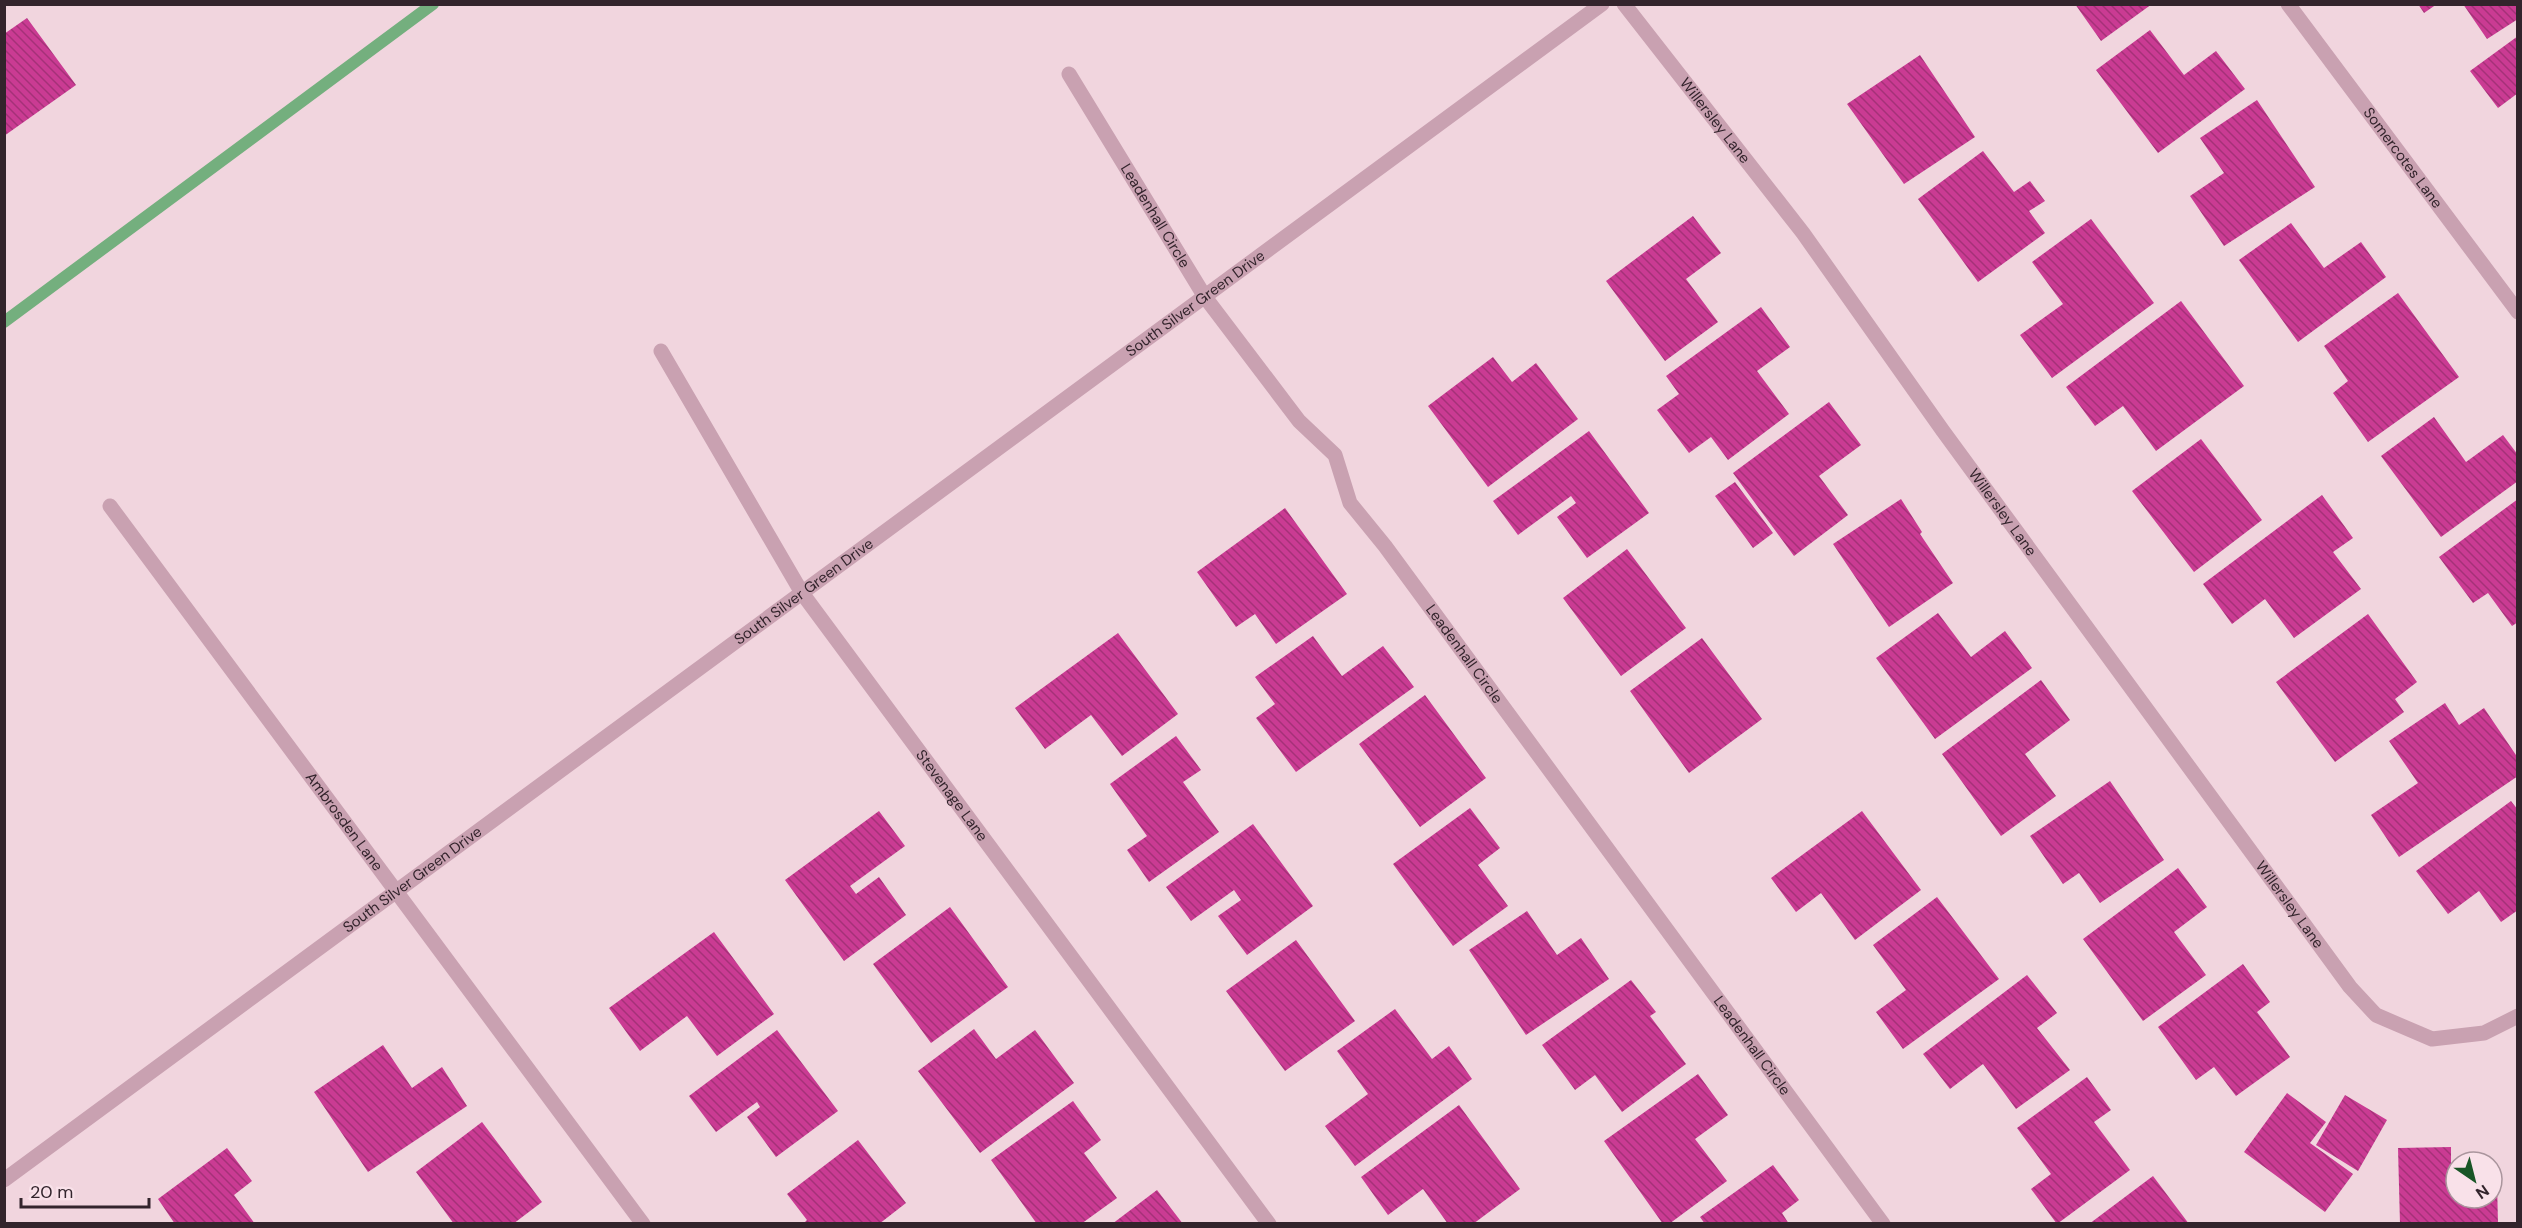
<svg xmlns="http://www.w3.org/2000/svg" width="2522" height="1228" font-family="'DM Sans',sans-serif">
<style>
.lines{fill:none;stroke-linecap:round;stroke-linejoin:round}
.stream{stroke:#74af7e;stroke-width:12}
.building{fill:url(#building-back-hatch)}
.street{stroke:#c9a1b1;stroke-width:15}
.labels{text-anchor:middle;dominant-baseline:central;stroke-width:4.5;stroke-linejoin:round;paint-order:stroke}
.street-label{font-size:15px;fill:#33242c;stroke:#f9e1e9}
</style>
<defs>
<pattern id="building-back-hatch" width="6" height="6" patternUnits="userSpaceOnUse" patternTransform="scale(1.5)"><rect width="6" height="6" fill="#ca3b93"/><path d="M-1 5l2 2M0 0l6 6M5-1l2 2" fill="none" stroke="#a53178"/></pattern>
</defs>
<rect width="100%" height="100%" fill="#f1d5de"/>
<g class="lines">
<path class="stream" d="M4,322L433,4"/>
</g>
<path class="building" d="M2075,4H2152L2101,41Z
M2418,4H2437L2424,13Z
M2463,4H2518V19L2487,39Z
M27,18L76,85L4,136V34Z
M2150,30L2184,75L2216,51L2245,89L2158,153L2096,70Z
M2518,36V93L2498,108L2470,71Z
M1920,55L1975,137L1904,184L1847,104Z
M2257,100L2315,187L2224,246L2190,196L2224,173L2200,138Z
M1983,151L2014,192L2030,181L2045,201L2029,211L2045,233L1978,282L1918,199Z
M1693,216L1721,253L1686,279L1718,322L1665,361L1606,281Z
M2091,219L2154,303L2052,378L2020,335L2063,304L2032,262Z
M2291,223L2324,268L2361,242L2386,277L2298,342L2239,260Z
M2398,293L2459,377L2368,442L2333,393L2348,381L2324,346Z
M2181,301L2244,386L2156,451L2123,406L2095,426L2066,387Z
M1761,307L1790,347L1757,371L1789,414L1728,460L1711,437L1689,453L1657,410L1679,394L1666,376Z
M1493,357L1512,382L1536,363L1578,419L1488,487L1428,406Z
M1829,402L1861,445L1819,476L1848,515L1794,556L1733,473Z
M2434,417L2466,462L2503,435L2518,455V481L2441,537L2381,456Z
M1589,431L1649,513L1587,558L1557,517L1576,503L1571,496L1518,535L1493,501Z
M2201,439L2262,520L2194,572L2132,491Z
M1735,482L1773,533L1753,548L1715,496Z
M2322,495L2353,538L2333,552L2361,589L2294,638L2265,599L2232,624L2203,584Z
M1901,499L1922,532L1920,534L1953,583L1889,627L1833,544Z
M2518,499V622L2512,626L2488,593L2473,603L2439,557Z
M1285,508L1347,594L1276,644L1255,614L1236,627L1197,572Z
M1627,549L1686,628L1621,676L1563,598Z
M1938,613L1971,657L2005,631L2032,668L1935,739L1876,658Z
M2368,614L2417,682L2395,699L2404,712L2335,762L2276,682Z
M1118,633L1178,714L1122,756L1091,715L1045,749L1015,708Z
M1313,636L1342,676L1383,646L1414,687L1296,772L1256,718L1275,704L1255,677Z
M1702,638L1762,719L1689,773L1630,691Z
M2041,680L2070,720L2025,754L2056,796L2001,836L1942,754Z
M1425,695L1486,778L1420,827L1359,744Z
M2445,703L2459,725L2484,708L2518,758V776L2399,857L2371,815L2418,783L2389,741Z
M1176,736L1201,770L1183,782L1219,832L1149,882L1127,850L1147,836L1110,784Z
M2110,781L2164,860L2100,903L2079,873L2063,884L2030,836Z
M2511,801L2518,810V910L2501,922L2479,891L2448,914L2416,871Z
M1470,808L1500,848L1478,865L1508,906L1453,946L1393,864Z
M879,811L905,846L850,886L856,894L879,877L906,915L844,961L785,880Z
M1862,811L1921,890L1855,940L1821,893L1796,912L1771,878Z
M1253,824L1313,906L1247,955L1218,916L1241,900L1234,890L1191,921L1166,887Z
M2178,868L2207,907L2174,932L2206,975L2143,1021L2083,939Z
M1937,897L1999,979L1903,1049L1876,1012L1906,990L1873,945Z
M950,907L1008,987L931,1043L873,964Z
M1527,911L1557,955L1581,938L1609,979L1526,1035L1469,950Z
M714,932L774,1014L717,1056L687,1016L640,1051L609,1008Z
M1296,940L1355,1021L1285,1071L1226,991Z
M2243,964L2270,1002L2257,1012L2290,1057L2236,1096L2214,1067L2196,1080L2158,1027Z
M2027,975L2057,1013L2037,1028L2070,1070L2016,1109L1983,1064L1950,1089L1923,1054Z
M1631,980L1656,1012L1650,1016L1686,1064L1622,1112L1595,1075L1575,1090L1542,1045Z
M1395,1009L1432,1059L1449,1046L1472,1079L1355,1166L1325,1126L1368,1094L1337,1051Z
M974,1029L996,1059L1035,1030L1074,1083L980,1153L918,1071Z
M777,1030L838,1111L776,1157L747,1117L760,1107L757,1102L716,1132L689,1096Z
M383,1045L412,1088L442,1067L467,1106L368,1172L314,1092Z
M1698,1074L1728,1115L1695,1139L1727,1181L1669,1224H1663L1604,1141Z
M2087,1077L2111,1110L2094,1122L2130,1170L2057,1224L2031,1189L2051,1174L2017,1128Z
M2287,1093L2326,1122L2310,1143L2353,1174L2325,1212L2244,1152Z
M2345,1095L2387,1120L2358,1171L2316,1145Z
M1073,1101L1101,1140L1084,1153L1117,1198L1081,1224H1037L991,1160Z
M1459,1105L1520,1189L1473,1224H1448L1423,1189L1388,1215L1361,1177Z
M482,1122L542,1202L513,1224H454L416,1172Z
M858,1140L906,1203L879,1224H803L807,1220L787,1194Z
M2451,1147V1183H2456V1198H2492V1182H2497L2498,1224H2400L2398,1148Z
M227,1148L252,1181L234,1195L255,1224H175L158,1199Z
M1773,1165L1799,1200L1782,1213L1789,1224H1705L1700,1217Z
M2153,1176L2189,1224H2089Z
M1157,1190L1183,1224H1112Z"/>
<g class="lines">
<g class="street">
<path id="s1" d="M1624,4L1803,233L1943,431L2350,987L2376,1015L2432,1039L2484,1033L2518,1016"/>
<path id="s2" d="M2288,4L2518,312"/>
<path id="s3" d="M1069,74L1205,297L1299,421L1335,455L1350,503L1385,546L1883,1224"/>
<path id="s4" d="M661,351L802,593L1269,1224"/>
<path id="s5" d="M110,506L643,1224"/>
<path id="s6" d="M4,1180L1602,4"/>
</g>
</g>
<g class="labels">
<g class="street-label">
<text stroke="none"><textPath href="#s1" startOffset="148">Willersley Lane</textPath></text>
<text stroke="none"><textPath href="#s2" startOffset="192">Somercotes Lane</textPath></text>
<text stroke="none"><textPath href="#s3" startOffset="166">Leadenhall Circle</textPath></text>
<text stroke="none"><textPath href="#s6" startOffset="1479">South Silver Green Drive</textPath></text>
<text stroke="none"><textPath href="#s1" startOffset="634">Willersley Lane</textPath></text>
<text stroke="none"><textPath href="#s6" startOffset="993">South Silver Green Drive</textPath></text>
<text stroke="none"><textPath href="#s3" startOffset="706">Leadenhall Circle</textPath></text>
<text stroke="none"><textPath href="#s4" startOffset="532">Stevenage Lane</textPath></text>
<text stroke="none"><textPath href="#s5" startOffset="393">Ambrosden Lane</textPath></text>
<text stroke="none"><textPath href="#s6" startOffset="507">South Silver Green Drive</textPath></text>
<text stroke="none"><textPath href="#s1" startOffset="1120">Willersley Lane</textPath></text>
<text stroke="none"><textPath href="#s3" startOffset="1192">Leadenhall Circle</textPath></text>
</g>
</g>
<rect width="2522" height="1228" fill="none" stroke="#33242c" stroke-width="12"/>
<g transform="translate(2474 1180) rotate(145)"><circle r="28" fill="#f9e1e9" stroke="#aa959d" stroke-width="1.5"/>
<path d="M0-4.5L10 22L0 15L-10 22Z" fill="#195526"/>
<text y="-9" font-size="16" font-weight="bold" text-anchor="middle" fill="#33242c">N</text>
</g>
<path d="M21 1198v9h128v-9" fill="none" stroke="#33242c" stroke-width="3"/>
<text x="30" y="1198" font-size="18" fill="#33242c" stroke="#f9e1e9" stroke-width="4.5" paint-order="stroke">20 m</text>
</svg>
